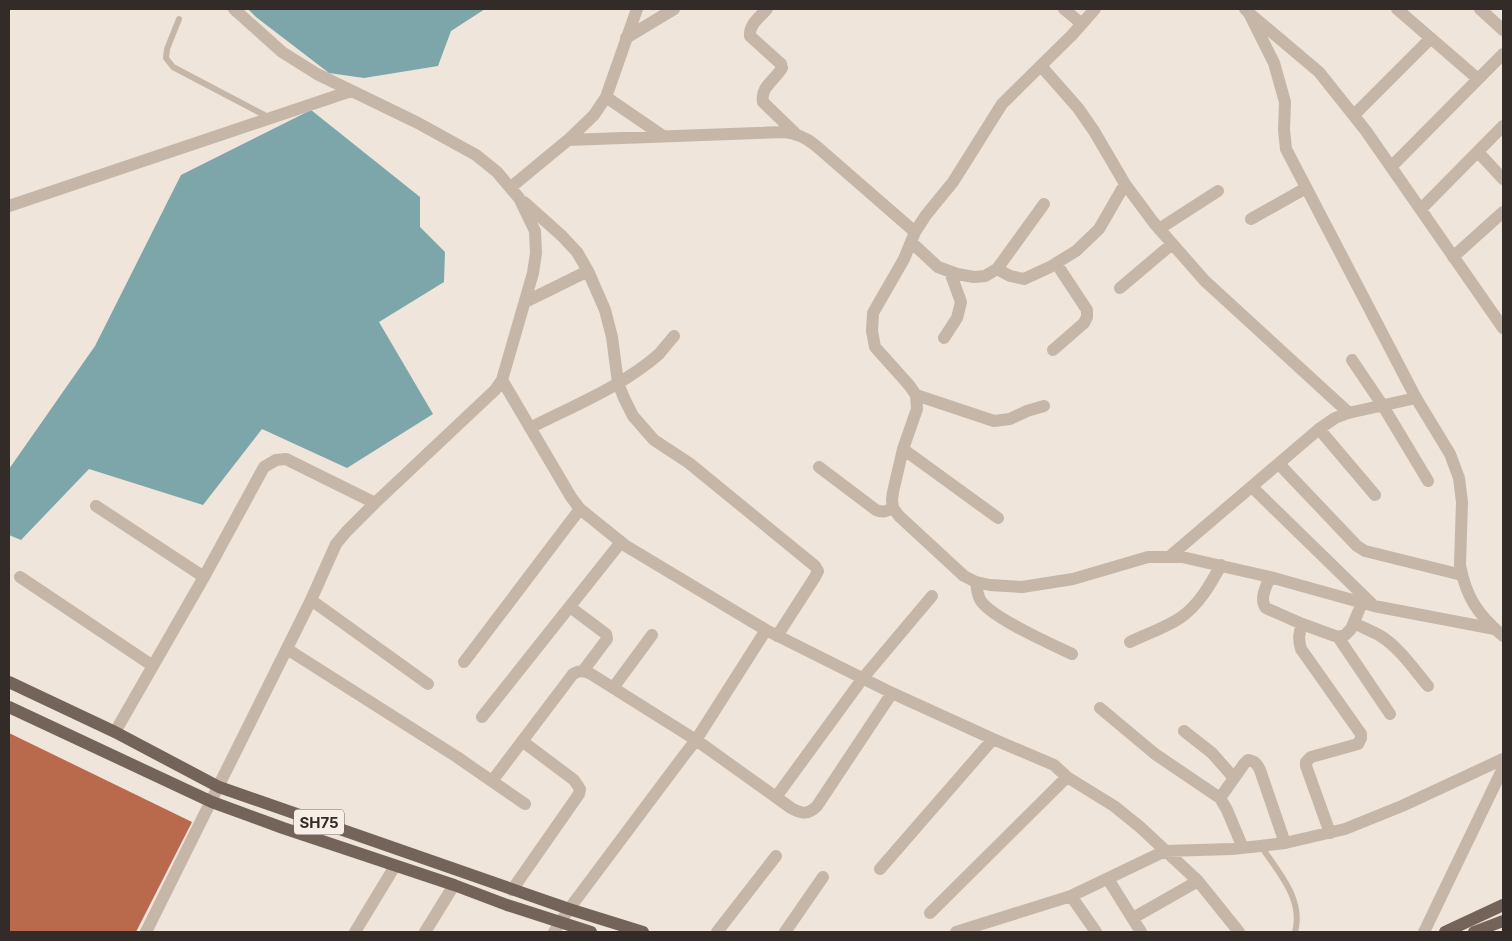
<svg xmlns="http://www.w3.org/2000/svg" width="1512" height="941" font-family="Inter,sans-serif">
<style>
.water{fill:#7ca6a9}
.building{fill:#ba6a4c}
.lines{fill:none;stroke-linecap:round;stroke-linejoin:round}
.service{stroke:#c5b6a7;stroke-width:6}
.minor{stroke:#c5b6a7;stroke-width:12}
.tertiary{stroke:#c5b6a7;stroke-width:12}
.primary{stroke:#736359;stroke-width:12}
.labels{text-anchor:middle;dominant-baseline:central;stroke-width:4;stroke-linejoin:round;paint-order:stroke}
.shield{fill:#f7efe6;stroke:#6e6660;stroke-width:1}
.shield-label{font-size:15px;font-weight:bold;fill:#332b27}
</style>
<rect width="100%" height="100%" fill="#efe5da"/>
<path class="water" d="M248,9H485L451,31L438,66L364,78L329,73L256,17Z
M311,110L420,197V227L445,252L444,282L379,322L433,414L347,468L262,429L203,505L89,469L21,540L9,535V469L95,346L181,175Z"/>
<path class="building" d="M9,733L192,822L136,932H9Z"/>
<g class="lines">
<path class="service" d="M179,19L167,49L166,58L173,67L270,118
M1261,846C1278,872 1304,899 1295,932"/>
<path class="minor" d="M767,9C760,17 749,24 750,36L781,64L782,68C775,80 760,87 763,102L795,133
M1064,9L1082,24
M1095,9L1072,35L1002,104L953,182L926,215L915,232L904,259L873,313L872,331L875,347L909,385L916,395L917,409L903,449L893,492L892,500L893,508L899,516L964,576L976,582L990,585L1022,587L1073,579L1148,557H1182L1270,577L1374,606L1495,629
M1397,9L1478,79
M1480,9L1503,30
M1249,13L1319,72L1366,131L1503,328
M626,38L674,9
M1041,66L1078,108L1094,131L1125,184L1154,223L1205,281L1349,413
M606,97L663,136
M1354,115L1431,38
M568,140L784,132C796,133 805,137 815,145L915,232
M1478,152L1503,179
M1391,167L1503,54
M511,187L568,140L594,115L606,97L637,9
M524,202L562,236L577,252L588,271L605,310L612,337L618,383L624,398L633,416L654,440L689,463L815,566L818,571L815,577L777,636
M9,206L351,91
M1421,209L1503,126
M1251,219L1306,188
M1159,229L1218,191
M911,242L938,267L957,274L974,277L985,276L997,269L1044,204
M1453,257L1503,212
M997,269L1010,276L1024,279L1050,267L1076,251L1099,229L1125,184
M1120,288L1172,244
M525,302L588,271
M944,338L957,318L961,302L950,272
M1053,350L1084,323L1087,317V310L1056,263
M1352,360L1383,406L1428,481
M502,380L571,497L580,509L626,546L766,630L892,693L993,739L1054,765L1067,777L1114,806L1140,827L1198,881L1239,932
M916,395L994,421L1010,419L1027,411L1044,406
M530,428C573,406 623,386 659,354C664,348 669,342 674,336
M1319,429L1375,495
M903,449L998,518
M1279,464L1357,546L1365,551L1462,575
M819,467L876,510C883,513 887,511 893,508
M1252,487L1372,604
M96,506L204,577
M1169,557L1319,429L1335,418L1348,413L1416,398
M20,577L153,666
M1270,577C1266,587 1259,599 1266,608L1302,624L1338,637L1345,635L1351,629L1362,603
M976,582C977,589 977,595 981,601C992,618 1051,644 1072,654
M311,600L428,684
M570,607L606,634L607,639L583,671
M1354,623C1362,627 1371,631 1379,635C1399,647 1413,668 1428,686
M1302,624C1299,633 1298,639 1301,649L1361,734V738L1358,744L1311,757L1306,762V766L1330,833
M1338,637L1390,714
M1130,642C1146,634 1165,628 1180,618C1199,605 1210,585 1221,565
M287,649L457,757L525,804
M464,662L580,509
M613,688L652,635
M1100,708L1155,754L1220,798L1227,810L1243,848
M482,717L621,542
M1184,731L1212,753L1234,778
M115,732L204,577L264,467L276,460L286,459L375,503
M492,781L573,674C580,670 584,671 591,674L696,740L791,808C802,814 808,815 817,806L892,693
M776,797L863,678L932,596
M1220,798L1244,764L1248,760C1255,761 1257,764 1260,770L1285,843
M880,869L993,739
M1108,879L1141,932
M512,890L579,794L580,789L574,780L522,741
M1071,896L1096,932
M930,913L1067,777
M1133,918L1198,881
M146,932L311,600L336,544L346,532L375,503L495,390L502,380L533,273L536,253L535,231L519,198L497,172L476,155L418,123L317,74L282,52L234,9
M355,932L395,866
M425,932L454,885
M554,932L569,909L682,758L696,740L766,630
M717,932L776,856
M785,932L823,877
M956,932L1071,896L1165,851L1232,849L1260,846L1285,843L1345,829L1402,806L1503,759
M1424,932L1503,768"/>
<path class="tertiary" d="M1245,9L1249,13L1274,63L1285,102L1284,130L1286,149L1416,398L1450,454L1459,478L1462,502L1460,565C1466,597 1478,615 1503,636"/>
<path class="primary" d="M9,682L115,732L219,787L569,909L643,932
M9,707L212,802L283,828L454,885L507,905L591,932
M1445,932L1503,905
M1474,932L1503,921"/>
</g>
<g class="labels">
<rect class="shield" x="294" y="809.5" width="50" height="25" rx="4"/>
<g class="shield-label">
<text x="319" y="822">SH75</text>
</g>
</g>
<rect width="1512" height="941" fill="none" stroke="#332b27" stroke-width="20"/>
</svg>
